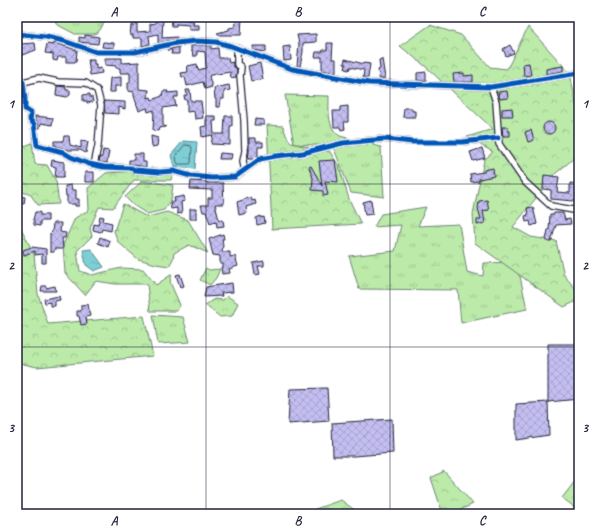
<svg xmlns="http://www.w3.org/2000/svg" width="596" height="531" font-family="Caveat,sans-serif">
<style>
.grass{fill:url(#grass-tufts);stroke:#6e8672}
.forest{fill:url(#forest-crowns);stroke:#6e8672}
.water{fill:url(#water-ripples);stroke:#598a97}
.lines{fill:none;stroke-linecap:round;stroke-linejoin:round}
.shore{stroke:#476779;stroke-width:1}
.building{fill:url(#building-cross-hatch);stroke:#22223b}
.minor-casing{stroke:#22223b;stroke-width:8}
.minor{stroke:#fff;stroke-width:5.5}
.cycleway-casing{stroke:#fff;stroke-width:8}
.cycleway{stroke:#0057b8;stroke-width:5}
.grid{fill:none;stroke:#22223b;stroke-width:1;stroke-opacity:0.55}
.neatline{fill:none;stroke:#22223b;stroke-width:1.5}
.grid-label{font-size:13px;text-anchor:middle;font-weight:bold;fill:#22223b}
</style>
<defs>
<pattern id="grass-tufts" width="24" height="20" patternUnits="userSpaceOnUse"><rect width="24" height="20" fill="#bbeaa9"/><path d="M3 7l-1-3M5 7V3M7 7l1-3M15 17l-1-3M17 17v-4M19 17l1-3" fill="none" stroke="#a0c892"/></pattern>
<pattern id="forest-crowns" width="20" height="18" patternUnits="userSpaceOnUse"><rect width="20" height="18" fill="#bbeaa9"/><path d="M2 6a3 3 0 1 1 6 0M12 15a3 3 0 1 1 6 0" fill="none" stroke="#a0c892"/></pattern>
<pattern id="water-ripples" width="26" height="14" patternUnits="userSpaceOnUse"><rect width="26" height="14" fill="#7ecfd5"/><path d="M2 4q2-2 4 0t4 0M15 11q2-2 4 0t4 0" fill="none" stroke="#6db1b8"/></pattern>
<pattern id="building-cross-hatch" width="8" height="8" patternUnits="userSpaceOnUse"><rect width="8" height="8" fill="#c3bef0"/><path d="M0 0l8 8M0 8l8-8" fill="none" stroke="#a7a3cf"/></pattern>
</defs>
<rect width="100%" height="100%" fill="#fff"/>
<filter id="ink" filterUnits="userSpaceOnUse"><feTurbulence type="fractalNoise" baseFrequency=".025" numOctaves="2"/><feDisplacementMap in="SourceGraphic" scale="8" xChannelSelector="R" yChannelSelector="G"/><feConvolveMatrix kernelMatrix="1 2 1 2 8 2 1 2 1" color-interpolation-filters="sRGB"/></filter>
<g filter="url(#ink)">
<path class="grass" d="M55,17H107L100,30L95,34H75L56,24Z
M285,95L329,96C329,110 327,128 340,136L381,147L384,197L351,193L333,146L294,144Z
M142,181L173,185L171,200L164,210L147,214L133,205L125,197Z
M426,207L418,226L459,224L467,272L483,276L484,263L517,262L527,309L461,323L458,290L359,289L349,256L395,251L401,225L374,227L381,214Z
M153,315L183,317L190,342L158,344Z"/>
<path class="forest" d="M430,25L461,35L490,67L507,69L528,27L570,73L579,119V154L555,174L513,227L531,237L556,241L564,275L579,293V300L564,307L475,243L473,214L484,160L493,152L467,137L493,129L425,66L400,46Z
M267,125L283,126L286,135L291,143L330,152L339,166L349,199L361,224L272,229Z
M32,143L35,164L47,165L56,181L59,204L38,205L30,194L17,191V184L22,169H17V149Z
M139,171L173,174L171,180H134L113,208L99,207L90,228L92,236L77,251L80,271L92,275L121,268L143,269L156,285L172,274L170,282L180,305L177,311H150L147,284H115L96,281L85,295L65,273L63,245L75,218L89,210L88,188L106,173Z
M123,204L147,217L167,212L188,220L208,253L189,245L174,253L173,259L169,266L156,264L138,259L118,242L114,231Z
M17,227L21,228L34,254L38,294L48,324L144,316L153,356L37,367L19,363L17,348Z
M206,268L209,270L220,269L216,278L210,285L200,280Z
M227,296L238,303L232,316L220,317L205,305L214,299L223,300Z
M444,471L473,504L452,514H443L431,478Z
M579,476V514H577L572,505L562,498Z
M341,500L360,514H314L315,509Z"/>
<path class="water" d="M183,141L197,142L195,169L174,167L171,155Z
M91,249L104,267L94,271L86,265L83,250Z"/>
<g class="lines">
<path class="shore" d="M185,145L191,146L192,147L191,163L190,164H178L177,162L176,156Z"/>
</g>
<path class="building" d="M235,17H242L241,35H218L217,33L229,30V28L235,27L234,25H236Z
M171,18H178L194,21L193,25H199V30H189V25L176,24V26H172Z
M156,19H163L162,38L177,37V39L158,43V34L149,36L150,44L142,46V38H133V35H130L131,26H133V23H137V32L150,31V24L156,23Z
M316,34V42L303,43V52L300,66H297L299,44L297,35Z
M85,35L99,37L98,44L79,42V37L85,38Z
M103,42L114,43V48L102,47Z
M35,43L36,50L22,55L21,52L20,44Z
M54,43L77,50L76,62H66V57H58L57,61L53,60V54L45,53L47,44L54,45Z
M327,43H333L332,59H336V73L322,70V57H315L316,52H322L323,50H327Z
M196,45L211,46V49L218,48L219,58H228L229,63L233,62V66L237,69L236,77L231,78L230,72L211,75L209,76L212,87L205,89L203,82L187,86L185,77H182L181,73L188,72L187,66L197,64L198,70L206,68L205,52L197,51V56H193L192,51H191V46Z
M510,45L514,53L506,56L503,49Z
M253,46H266V52L253,50Z
M290,46L291,60L284,61L283,47Z
M179,47V54H171L172,50H167Z
M105,58H122V63L139,62V89L149,90L148,98L151,97L152,100L162,96L163,91H168L167,93L178,92V97H174L176,106L163,108V125L166,127L159,128L158,131L153,130L154,110L148,112L147,108L139,111L134,96V92L128,91V83H130V73H120V68H116V66L105,65Z
M345,59L364,64V63L370,64L368,78H363L364,70L350,67L349,70L345,69L346,64H344Z
M382,59L385,78L379,79L378,70L380,69L379,60Z
M88,60H94V64H96V69L101,68L102,73L90,75Z
M260,63L263,79L251,81L248,66Z
M529,63L531,75L524,76L523,64Z
M563,66V71L546,74V69Z
M426,72V81L417,80V73Z
M464,73V76L473,75V82H454L453,74Z
M121,77V86H115V92H109L110,78Z
M229,85L230,90L224,91V99H221L220,107H216V99H215L214,88Z
M57,86L66,87V90H70V95L67,97L56,95Z
M186,90H190L191,101H201L203,118L195,119L194,111L187,112V100H185L184,96L187,95Z
M507,91L508,98L500,99L498,92Z
M90,94V97H92L93,102L87,103V101H83V95Z
M104,101L125,102V109L119,107V114L105,113Z
M348,106V122H344L345,129L341,130L340,127H334L333,111H340V107Z
M404,108H412V111H415V117H403Z
M512,108L513,116H502V109Z
M35,116L53,118L52,125L41,123L40,128H39L38,123L35,118Z
M206,116H216V121H213L214,134H224L225,116H232V126H230V145L211,144L213,135L202,137L201,127L206,126Z
M255,119L264,120V125H254Z
M543 128a6 6 0 1 1 12 0a6 6 0 1 1-12 0Z
M502,127H508V131H510V136H503Z
M531,130L534,140L528,142L525,132Z
M64,136H69L70,145L81,148V141L88,142L86,153L80,150H68L54,145V141H63Z
M151,136L158,138L157,146L152,147Z
M249,138H256V142H263V147H258V155L253,159H248L249,151Z
M482,148L485,158L473,161L470,152Z
M103,150L109,151L107,163L99,162L100,157H102Z
M220,153L232,154L231,159H219Z
M134,154H143V162H146V167L129,164V160H134Z
M52,160L64,162V177H55L56,167L51,166Z
M335,160L338,182L325,181L328,195L323,196V191L312,190L313,178L309,167L311,166L322,186L319,161Z
M493,168L494,176L479,179V181L471,182L470,174L484,172V170Z
M85,172H94V182H85Z
M544,175L559,177L557,192L570,193V183L579,184V200L574,201L551,199V190L543,189Z
M191,181L207,182V183H223L224,204H215L219,220H223L224,226L217,227L216,221L210,223L206,212H203L201,205H208V198H212V190L190,189Z
M71,185L72,190H76V199H79V206H75V204H67V196H66L65,186Z
M17,196L25,197L24,204L17,203Z
M184,196L185,201L181,202L182,213L177,214V208L171,209L170,202H175L174,198Z
M251,197L252,201L255,200L256,204L246,207L247,213L239,215L237,202Z
M371,200L373,214L365,215L363,202Z
M487,200L489,210L483,211L485,223L477,225V220L481,219L478,208L479,201Z
M533,207L537,224L531,226L530,221L526,222L525,216L528,215L527,208Z
M190,209H196V219H190Z
M35,212H40V215H48V221H40V226L34,225V220H33Z
M554,213H563L565,220L570,219L571,224L556,225L551,242H549L546,240L548,230H549L550,214H554Z
M100,216L104,217L103,221L112,223L111,231L102,229L101,232L93,230L94,224L98,225Z
M261,216V218L264,217L265,223L257,225L256,218Z
M53,223H61L60,232L66,233L65,238H62L63,249H54V252H50V234L52,232Z
M223,234L224,239H222L223,245L222,252H230V257L235,256L238,266L229,269L230,273L222,274L221,267H223V264H220V256L213,255L209,239Z
M100,237L110,241L108,247L98,243Z
M32,247L46,249V263H42V254L35,255V251L24,255L23,250Z
M264,261V266H258L260,274L255,275L253,263Z
M180,274L184,286L180,287L176,275Z
M232,283L233,292L221,293L222,296L204,297L206,287Z
M42,286H46V288L55,286L56,291H41Z
M59,296L60,300L55,301V306H50V302L45,303L44,299Z
M88,304L90,316L86,317L87,324L81,325L79,316H77V311H81V305Z
M548,344H579V399L548,402Z
M327,388L329,421L288,424L290,389Z
M548,402L549,435L516,440V404Z
M392,419L393,453L354,456H333L332,423Z"/>
<g class="lines">
<defs>
<path id="minor" d="M17,34L46,37L64,41L96,52H135L176,43L196,41L216,42L231,46L292,69L369,83L491,87L579,73
M237,48V64L241,67L240,76L244,120L245,151L243,161L244,167L246,169
M17,80L23,82L25,100V109L31,113L30,120L34,124L37,145L63,152L71,157L89,164L104,167L131,168L135,170L160,172L173,171L191,176L212,178L235,177L260,159L276,156L303,153L343,143L385,139L412,142H462L498,138
M23,82L39,78L58,82L86,83L97,90L101,105L98,146L94,165
M491,87L496,102L499,144L525,182L551,206L579,211"/>
</defs>
<use href="#minor" class="minor-casing"/>
<use href="#minor" class="minor"/>
<defs>
<path id="cycleway" d="M17,34L46,37L64,41L96,52H135L176,43L196,41L216,42L231,46L292,69L369,83L491,87L579,73
M17,80L23,82L25,100V109L31,113L30,120L34,124L37,145L63,152L71,157L89,164L104,167L131,168L135,170L160,172L173,171L191,176L212,178L235,177L260,159L276,156L303,153L343,143L385,139L412,142H462L498,138"/>
</defs>
<use href="#cycleway" class="cycleway-casing"/>
<use href="#cycleway" class="cycleway"/>
</g>
</g>
<path class="grid" d="M206,17V514M390,17V514M17,184H579M17,347H579"/>
<rect width="596" height="531" fill="none" stroke="#fff" stroke-width="44"/>
<rect x="22" y="22" width="552" height="487" class="neatline"/>
<g class="grid-label">
<text x="114" y="16">A</text>
<text x="298" y="16">B</text>
<text x="482" y="16">C</text>
<text x="11" y="108">1</text>
<text x="585" y="108">1</text>
<text x="11" y="270">2</text>
<text x="585" y="270">2</text>
<text x="11" y="432">3</text>
<text x="585" y="432">3</text>
<text x="114" y="525">A</text>
<text x="298" y="525">B</text>
<text x="482" y="525">C</text>
</g>
</svg>
